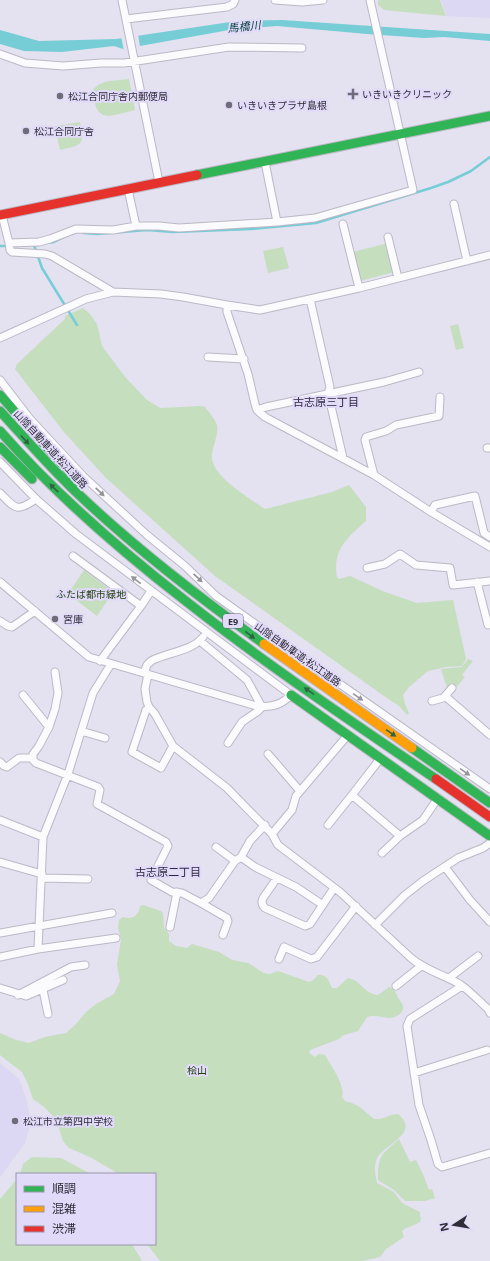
<svg xmlns="http://www.w3.org/2000/svg" width="490" height="1261" font-family="'Open Sans','Noto Sans JP',sans-serif">
<style>
.built{fill:#dcd7f2}
.green{fill:#c4debe}
.water{fill:#77cdd6}
.pier{fill:#e4e1f1}
.lines{fill:none;stroke-linecap:round;stroke-linejoin:round}
.stream{stroke:#77cdd6;stroke-width:2.5}
.street-casing{stroke:#bbb9c5;stroke-width:9}
.fast-casing{stroke:#bbb9c5;stroke-width:11}
.slow-casing{stroke:#bbb9c5;stroke-width:11}
.jam-casing{stroke:#bbb9c5;stroke-width:11}
.street{stroke:#fbfafd;stroke-width:7}
.fast{stroke:#30b455;stroke-width:9}
.slow{stroke:#ff9f0a;stroke-width:9}
.jam{stroke:#e5322d;stroke-width:9}
.oneway{fill:#2f6344}
.oneway2{fill:#95949a}
.poi-dot{fill:#6e6c79;stroke:#e1daf8;stroke-width:1.5}
.labels{text-anchor:middle;dominant-baseline:central;stroke-width:4;stroke-linejoin:round;paint-order:stroke}
.shield{fill:#e1daf8;stroke:#646172;stroke-width:1}
.shield-label{font-size:9px;font-weight:bold;fill:#2f2d38}
.poi-label{font-size:10px;fill:#2f2d38;stroke:#e1daf8;text-anchor:start}
.street-label{font-size:10px;fill:#2f2d38;stroke:#e1daf8}
.park-label{font-size:10px;fill:#21400f;stroke:#e1daf8}
.water-label{font-size:11px;font-style:italic;fill:#054042;stroke:#e1daf8}
.neighbourhood-label{font-size:11px;fill:#2e283f;stroke:#e1daf8}
</style>
<rect width="100%" height="100%" fill="#e4e1f1"/>
<path class="built" d="M441,0H490V18L447,16Z
M0,1063L19,1079L26,1098L30,1116V1126L25,1143L0,1177Z"/>
<path class="green" d="M379,0H440L446,16L384,10L378,5V1Z
M129,79L135,110C110,116 95,125 93,90C101,79 116,81 129,79Z
M80,122C85,146 82,145 60,150L55,126Z
M388,243L394,272L360,281L353,252Z
M283,247L289,268L268,273L263,251Z
M83,308L90,314L97,324L102,346L126,378L147,400L160,408L201,406L205,407C209,412 215,419 217,425C219,436 211,448 212,459C214,477 250,499 265,509L332,492L349,485L366,507V521C348,537 332,550 337,577L339,579L350,576L385,592L417,603L453,600L466,659L462,666L446,667L428,671L409,687L403,695L405,704L409,713L407,715L399,706L384,696L215,576L106,478L63,431L15,369L17,364L65,319V316Z
M458,324L464,348L456,350L450,326Z
M84,570L113,592L97,616L68,594Z
M468,659L473,661L462,675L465,677L455,689L449,685L447,688L441,669L462,667Z
M143,905L161,911L163,914L164,927L169,934V941L176,946L187,948L192,944L219,952L232,960L248,963L264,973L270,974L278,971L309,982L313,980L318,975C327,974 329,981 332,988H337L348,978C362,981 364,994 378,995L389,987C394,988 396,992 398,998C400,1000 402,1003 403,1006C404,1009 402,1011 400,1014C390,1023 378,1013 367,1017L358,1031L344,1035L339,1039L310,1050L309,1053L315,1057L319,1054L325,1055C330,1064 346,1086 342,1097L345,1101C360,1105 362,1109 374,1119C385,1120 389,1114 398,1114C421,1133 385,1144 377,1158C374,1164 375,1176 377,1183L394,1192L402,1203L420,1212L421,1221C415,1226 408,1226 402,1231L404,1237L386,1249L380,1257L362,1261H160L147,1244H155V1174H117L114,1171L90,1157L69,1148L63,1141L58,1125L52,1115L44,1107L33,1099L28,1084L22,1072L0,1055V1033L16,1040L29,1043L45,1037L66,1033L76,1024L86,1012L96,1004L114,994L120,981L117,965L121,939L118,928L119,920L123,917C133,920 138,916 140,906Z
M399,1139L410,1162L416,1160L423,1174L429,1190L432,1189L435,1198L425,1201H405L394,1190L378,1180C378,1154 381,1156 399,1139Z
M32,1157L61,1158L91,1174H20L23,1164Z
M17,1179V1244H132L142,1261H0V1199Z"/>
<path class="water" d="M282,20L490,34V41L444,37L424,38L367,34L277,26L235,29L123,49L114,46L62,52L24,51L0,44V30L39,41L116,39L237,21Z"/>
<path class="pier" d="M138,34L140,47L124,51L121,36Z"/>
<g class="lines">
<path class="stream" d="M84,233L97,234L147,230L173,232L251,229L316,223L431,188L448,182L471,171L490,157
M46,243L54,242L64,237
M34,245L42,268L77,325
M0,246H7"/>
<defs>
<path id="street" d="M122,0L159,182
M275,0L302,2L323,0
M126,19L227,7L233,4L235,0
M0,54L25,63L63,66L101,63H124L229,47L302,48
M454,204L467,261
M2,215L9,243L39,242L50,239L76,229L113,230L136,226L128,189
M277,222L315,218L413,190L370,0
M343,224L359,288
M136,226H159L179,228L277,222L265,162
M388,237L398,278
M9,243L10,250L12,252L45,254L52,256L113,292
M310,299L330,387L328,393L343,458
M227,305V312L248,374L255,404L257,410L265,417L374,475L431,512L490,547
M0,338L86,299L113,292L161,294L183,297L227,305L260,310L359,288L490,255
M208,357L244,359
M0,380L30,419L83,476L147,535L185,566L216,596L330,677L490,789
M257,410L266,407L384,382L419,372
M487,448H490
M0,462L36,499L76,534L291,695C281,705 274,706 260,707L89,657L0,582
M374,475L365,440L366,437L386,431L396,425L439,416L440,397
M0,493C15,508 16,513 36,499
M431,512L435,505L475,496L484,533L490,537
M73,556L141,606L151,591
M367,568L385,564L400,554L416,565L450,568L453,585L490,581
M477,582L488,625
M0,621L8,626L12,627L35,611
M200,641L247,680L262,707L258,711L242,722L228,743
M100,661L141,606
M55,672L58,693L55,709L49,727L39,746L33,754V760L36,763L98,787L100,790L97,804L166,842L168,846L151,880L172,892L182,893L201,903L209,898L235,861L241,857L250,841L265,825
M144,673L147,665L151,661C165,653 193,651 203,637
M148,674L145,689L147,702L149,707L155,714L173,746L227,788L272,834L278,845L340,892L411,958C426,971 445,975 461,985C471,992 479,1001 488,1009L490,1013
M23,695L49,727
M445,696L452,688
M432,701L443,698L445,696L490,735
M149,707L146,710L132,752L161,768L173,746
M81,731L105,738
M268,754L300,791
M0,762L4,766L7,767L19,758H32
M352,795L380,759
M0,820L43,837
M328,825L352,795L400,836L423,820L438,798
M272,834L292,810L296,796L347,736
M216,847L235,861
M382,853L400,836
M241,857L255,867L296,887L323,905
M0,862L42,874
M445,867L470,900L490,922
M42,878L88,879
M277,878L263,898C261,902 262,905 265,908L305,926L310,924L334,888
M201,903L227,918L228,921L223,935
M375,925L405,895L423,881L458,858L483,848L490,843
M170,927L177,892
M0,933L112,913
M38,949L43,837L68,774L93,693L111,664
M0,957L38,949L116,938
M279,959L284,947L311,959L317,957L356,906
M449,978L478,956
M396,986L421,966
M462,986L410,1019L407,1026L419,1105L431,1140L438,1164L442,1167L490,1153
M0,988L26,996L63,980
M43,990L48,1014
M18,995L71,967L85,965
M414,1073L487,1050"/>
<path id="fast" d="M197,175L490,116
M0,395L77,481
M0,411C24,437 47,464 73,489C132,546 197,596 264,644
M0,431C56,495 120,550 187,602C267,665 352,722 436,779
M0,447L32,479
M291,695L490,836
M412,748L490,803"/>
<path id="slow" d="M264,644L412,748"/>
<path id="jam" d="M0,215L197,175
M436,779L490,817"/>
</defs>
<use href="#street" class="street-casing"/>
<use href="#fast" class="fast-casing"/>
<use href="#slow" class="slow-casing"/>
<use href="#jam" class="jam-casing"/>
<use href="#street" class="street"/>
<use href="#fast" class="fast"/>
<use href="#slow" class="slow"/>
<use href="#jam" class="jam"/>
</g>
<defs><path id="oneway-solid" d="M-6-.8H1V-3.2L6.5 0L1 3.2V.8H-6Z"/></defs>
<g class="oneway">
<use href="#oneway-solid" transform="translate(25 440) rotate(47)"/>
<use href="#oneway-solid" transform="translate(54 488) rotate(-136)"/>
<use href="#oneway-solid" transform="translate(250 635) rotate(37)"/>
<use href="#oneway-solid" transform="translate(309 691) rotate(-145)"/>
<use href="#oneway-solid" transform="translate(391 733) rotate(35)"/>
</g>
<g class="oneway2">
<use href="#oneway-solid" transform="translate(100 492) rotate(43)"/>
<use href="#oneway-solid" transform="translate(198 578) rotate(43)"/>
<use href="#oneway-solid" transform="translate(136 580) rotate(-143)"/>
<use href="#oneway-solid" transform="translate(358 697) rotate(35)"/>
<use href="#oneway-solid" transform="translate(465 772) rotate(35)"/>
</g>
<g class="poi-dot">
<path d="M351 88h4v4h4v4h-4v4h-4v-4h-4v-4h4z"/>
<circle cx="60" cy="96" r="4"/>
<circle cx="229" cy="105" r="4"/>
<circle cx="26" cy="131" r="4"/>
<circle cx="55" cy="619" r="4"/>
<circle cx="15" cy="1121" r="4"/>
</g>
<g class="labels">
<rect class="shield" x="223" y="614" width="20" height="14" rx="3"/>
<g class="shield-label">
<text x="233" y="621">E9</text>
</g>
<g class="poi-label">
<text x="362" y="94">いきいきクリニック</text>
<text x="68" y="96">松江合同庁舎内郵便局</text>
<text x="237" y="105">いきいきプラザ島根</text>
<text x="34" y="131">松江合同庁舎</text>
<text x="63" y="619">宮庫</text>
<text x="23" y="1121">松江市立第四中学校</text>
</g>
<g class="street-label">
<text transform="translate(51 449) rotate(47)">山陰自動車道;松江道路</text>
<text transform="translate(298 654) rotate(35)">山陰自動車道;松江道路</text>
</g>
<g class="park-label">
<text x="91" y="594">ふたば都市緑地</text>
<text x="197" y="1070">桧山</text>
</g>
<g class="water-label">
<text transform="translate(244 26) rotate(-6)">馬橋川</text>
</g>
<g class="neighbourhood-label">
<text x="326" y="401">古志原三丁目</text>
<text x="168" y="871">古志原二丁目</text>
</g>
</g>
<rect x="16" y="1173" width="140" height="72" fill="#e1daf8" stroke="#9a95ab"/>
<rect x="24" y="1186" width="20" height="6" fill="#30b455" stroke="#9a95ab"/>
<text x="52" y="1193" font-size="12" fill="#2f2d38">順調</text>
<rect x="24" y="1206" width="20" height="6" fill="#ff9f0a" stroke="#9a95ab"/>
<text x="52" y="1213" font-size="12" fill="#2f2d38">混雑</text>
<rect x="24" y="1226" width="20" height="6" fill="#e5322d" stroke="#9a95ab"/>
<text x="52" y="1233" font-size="12" fill="#2f2d38">渋滞</text>
<g transform="translate(454 1225) rotate(258)" stroke="#e1daf8" stroke-width="3" paint-order="stroke">
<path d="M0-3L7 15L0 10L-7 15Z" fill="#2f2d38"/>
<text y="-6" font-size="11" font-weight="bold" text-anchor="middle" fill="#2f2d38">N</text>
</g>
</svg>
